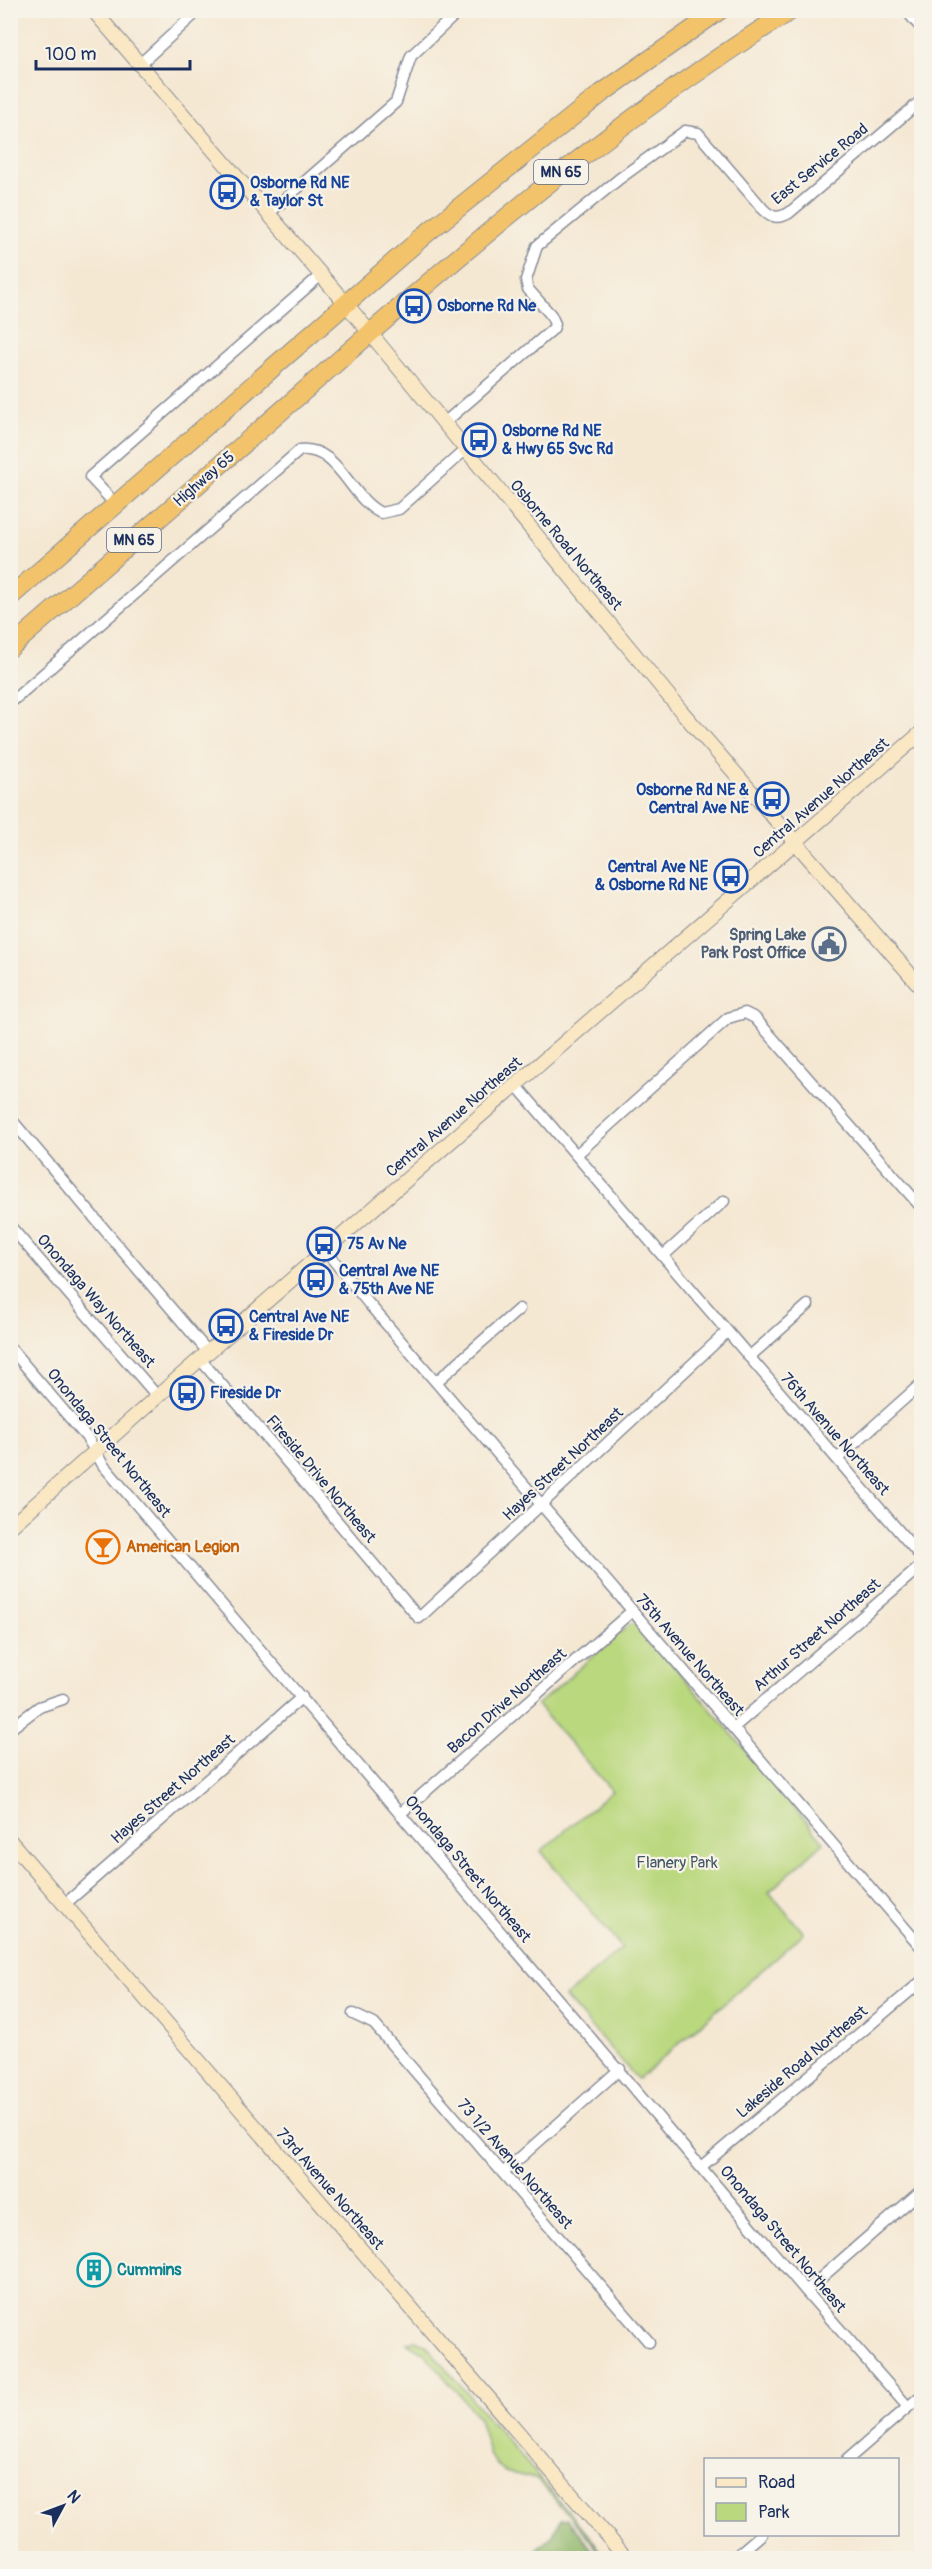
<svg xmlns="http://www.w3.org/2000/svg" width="932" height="2569" font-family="Pangolin,sans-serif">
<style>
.green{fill:#bad87e;stroke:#6a846e;stroke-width:1.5}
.forest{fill:#93b86d;stroke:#577466;stroke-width:1.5}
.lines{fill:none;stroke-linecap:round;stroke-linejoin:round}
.street-casing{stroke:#888c98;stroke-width:13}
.secondary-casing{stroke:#888c98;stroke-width:16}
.highway-casing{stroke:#888c98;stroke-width:20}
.street{stroke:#fff;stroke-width:10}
.secondary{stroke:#fae7c3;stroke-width:14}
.highway{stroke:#f2c36a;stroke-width:18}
.labels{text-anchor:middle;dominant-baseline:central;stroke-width:4.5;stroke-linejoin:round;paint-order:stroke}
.shield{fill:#f7f3e8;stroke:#5d6a87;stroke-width:1.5}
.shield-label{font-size:15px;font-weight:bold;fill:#1b2f5e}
.street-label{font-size:16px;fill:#1b2f5e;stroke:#f7f3e8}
.transit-label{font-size:16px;font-weight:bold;fill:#164399;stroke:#f7f3e8;text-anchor:start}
.service-label{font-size:16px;font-weight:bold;fill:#4e5e75;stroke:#f7f3e8;text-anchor:end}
.food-label{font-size:16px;font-weight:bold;fill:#c56008;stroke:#f7f3e8;text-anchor:start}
.park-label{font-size:16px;fill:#435966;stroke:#f7f3e8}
.culture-label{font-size:16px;font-weight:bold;fill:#0d838f;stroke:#f7f3e8;text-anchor:start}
</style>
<rect width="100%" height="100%" fill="#f7f3e8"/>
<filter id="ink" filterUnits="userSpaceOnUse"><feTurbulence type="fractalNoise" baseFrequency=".0167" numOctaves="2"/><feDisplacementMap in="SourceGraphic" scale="12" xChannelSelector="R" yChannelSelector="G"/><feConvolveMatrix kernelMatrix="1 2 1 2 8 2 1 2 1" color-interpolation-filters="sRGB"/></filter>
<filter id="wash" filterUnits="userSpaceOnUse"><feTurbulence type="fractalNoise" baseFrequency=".008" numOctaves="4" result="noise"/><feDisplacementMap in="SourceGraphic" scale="24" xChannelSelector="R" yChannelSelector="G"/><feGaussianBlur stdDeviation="1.35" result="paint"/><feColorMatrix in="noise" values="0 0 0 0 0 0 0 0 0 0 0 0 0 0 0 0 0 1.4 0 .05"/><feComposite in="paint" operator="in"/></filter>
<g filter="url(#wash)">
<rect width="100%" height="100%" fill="#f5e8d3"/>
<path class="green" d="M630,1624L639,1625L824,1842L769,1892L804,1933L638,2080L565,1997L622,1948L541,1851L612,1791L537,1705Z
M415,2340L426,2345L608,2558H606L537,2479L505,2472L495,2464L490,2456L479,2418L424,2353L407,2343Z"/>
<path class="forest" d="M567,2519L600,2558H527L553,2535L560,2520Z"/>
</g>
<g filter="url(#ink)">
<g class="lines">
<defs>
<path id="street" d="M906,10L922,29
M140,64L199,10
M268,214L396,102L411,56L460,10
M444,423L553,329L555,324L551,315L528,289L526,280L537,246L619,179L685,131L698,133L763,209C772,218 778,219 789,213L922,100
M116,505L90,477L321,275
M10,703L300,450C339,446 350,499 381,513L399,509L466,449
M516,1085L922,1558
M10,1118L208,1352
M576,1155L728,1018L745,1013L755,1018L922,1208
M10,1226L158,1397
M326,1251L369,1304L922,1948
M663,1256L724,1201
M10,1348L88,1439L103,1465L806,2291L908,2407
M749,1357L808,1305
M200,1359L419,1618L727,1332
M436,1382L519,1309
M837,1459L922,1383
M733,1728L922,1565
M10,1729L39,1707L63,1699
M401,1813L632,1611
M65,1904L302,1697
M353,2014L374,2024L649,2342
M702,2166L922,1981
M503,2173L620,2069
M806,2291L922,2190
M847,2460L922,2395
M734,2558L762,2534"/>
<path id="secondary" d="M93,10L347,305L682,712L922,988
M10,1527L176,1380L922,732
M10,1841L626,2558"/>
<path id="highway" d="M10,597L427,233L602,93L720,10
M10,648C114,558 217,468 320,377C471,244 621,116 792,10"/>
</defs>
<use href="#street" class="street-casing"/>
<use href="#secondary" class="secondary-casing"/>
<use href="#highway" class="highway-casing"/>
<use href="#street" class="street"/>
<use href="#secondary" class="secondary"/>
<use href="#highway" class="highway"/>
</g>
</g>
<defs>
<symbol id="bus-ring" viewBox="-11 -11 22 22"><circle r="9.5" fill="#f7f3e8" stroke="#1a4fb4" stroke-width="1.5"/><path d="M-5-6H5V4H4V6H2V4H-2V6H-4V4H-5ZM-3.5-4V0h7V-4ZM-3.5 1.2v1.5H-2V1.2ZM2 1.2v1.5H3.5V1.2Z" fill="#1a4fb4"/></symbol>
<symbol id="civic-ring" viewBox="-11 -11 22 22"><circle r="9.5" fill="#f7f3e8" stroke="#5c6f8a" stroke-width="1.5"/><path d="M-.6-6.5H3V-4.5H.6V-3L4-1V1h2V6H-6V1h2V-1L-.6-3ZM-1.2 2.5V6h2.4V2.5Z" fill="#5c6f8a"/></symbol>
<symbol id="bar-ring" viewBox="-11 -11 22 22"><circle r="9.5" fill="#f7f3e8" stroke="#e8710a" stroke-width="1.5"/><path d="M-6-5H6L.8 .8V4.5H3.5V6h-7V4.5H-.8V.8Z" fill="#e8710a"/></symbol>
<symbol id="building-ring" viewBox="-11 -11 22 22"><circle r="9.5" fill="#f7f3e8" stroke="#0f9aa8" stroke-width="1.5"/><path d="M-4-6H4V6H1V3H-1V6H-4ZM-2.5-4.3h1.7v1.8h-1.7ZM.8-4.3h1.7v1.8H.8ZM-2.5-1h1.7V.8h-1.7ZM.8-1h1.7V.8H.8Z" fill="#0f9aa8"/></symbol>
</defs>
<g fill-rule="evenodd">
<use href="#bus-ring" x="208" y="173" width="38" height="38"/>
<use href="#bus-ring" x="395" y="287" width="38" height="38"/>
<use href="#bus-ring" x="460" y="421" width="38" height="38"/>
<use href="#bus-ring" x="753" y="780" width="38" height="38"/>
<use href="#bus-ring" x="712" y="857" width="38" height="38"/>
<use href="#civic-ring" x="810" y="925" width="38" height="38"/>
<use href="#bus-ring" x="305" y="1225" width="38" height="38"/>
<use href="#bus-ring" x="297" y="1261" width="38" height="38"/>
<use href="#bus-ring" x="207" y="1307" width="38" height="38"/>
<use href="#bus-ring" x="168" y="1374" width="38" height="38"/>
<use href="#bar-ring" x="84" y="1528" width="38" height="38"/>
<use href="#building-ring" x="75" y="2251" width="38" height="38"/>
</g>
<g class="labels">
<g class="shield">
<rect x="534" y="160" width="54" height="24" rx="4.5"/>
<rect x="107" y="528" width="54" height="24" rx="4.5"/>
</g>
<g class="shield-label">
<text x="561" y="172">MN 65</text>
<text x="134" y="540">MN 65</text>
</g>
<g class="street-label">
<text transform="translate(820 164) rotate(-39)">East Service Road</text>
<text transform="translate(204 479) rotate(-41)">Highway 65</text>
<text transform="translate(566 545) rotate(50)">Osborne Road Northeast</text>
<text transform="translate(821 798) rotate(-41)">Central Avenue Northeast</text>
<text transform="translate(454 1117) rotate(-41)">Central Avenue Northeast</text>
<text transform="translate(96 1301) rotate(49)">Onondaga Way Northeast</text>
<text transform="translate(835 1434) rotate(49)">76th Avenue Northeast</text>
<text transform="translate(109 1443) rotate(51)">Onondaga Street Northeast</text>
<text transform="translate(563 1464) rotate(-43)">Hayes Street Northeast</text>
<text transform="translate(321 1479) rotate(50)">Fireside Drive Northeast</text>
<text transform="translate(817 1635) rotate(-41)">Arthur Street Northeast</text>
<text transform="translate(690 1655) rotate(49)">75th Avenue Northeast</text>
<text transform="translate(507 1701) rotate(-41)">Bacon Drive Northeast</text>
<text transform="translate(173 1789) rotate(-41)">Hayes Street Northeast</text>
<text transform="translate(468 1869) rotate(50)">Onondaga Street Northeast</text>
<text transform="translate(802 2062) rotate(-40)">Lakeside Road Northeast</text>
<text transform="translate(515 2164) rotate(49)">73 1/2 Avenue Northeast</text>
<text transform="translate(330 2189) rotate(49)">73rd Avenue Northeast</text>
<text transform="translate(783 2239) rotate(50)">Onondaga Street Northeast</text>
</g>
<g class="transit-label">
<text x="250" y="183">Osborne Rd NE<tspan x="250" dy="18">&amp; Taylor St</tspan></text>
<text x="437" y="306">Osborne Rd Ne</text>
<text x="502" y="431">Osborne Rd NE<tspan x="502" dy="18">&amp; Hwy 65 Svc Rd</tspan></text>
<text x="749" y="790" text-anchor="end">Osborne Rd NE &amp;<tspan x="749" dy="18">Central Ave NE</tspan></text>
<text x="708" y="867" text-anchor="end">Central Ave NE<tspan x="708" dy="18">&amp; Osborne Rd NE</tspan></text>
<text x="347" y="1244">75 Av Ne</text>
<text x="339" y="1271">Central Ave NE<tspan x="339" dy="18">&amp; 75th Ave NE</tspan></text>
<text x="249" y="1317">Central Ave NE<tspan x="249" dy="18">&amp; Fireside Dr</tspan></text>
<text x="210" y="1393">Fireside Dr</text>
</g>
<g class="service-label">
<text x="806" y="935">Spring Lake<tspan x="806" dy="18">Park Post Office</tspan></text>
</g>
<g class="food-label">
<text x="126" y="1547">American Legion</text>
</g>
<g class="park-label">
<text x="677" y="1863">Flanery Park</text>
</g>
<g class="culture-label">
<text x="117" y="2270">Cummins</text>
</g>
</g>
<rect width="932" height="2569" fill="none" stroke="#f7f3e8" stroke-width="36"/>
<rect x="704" y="2458" width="195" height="78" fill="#f7f3e8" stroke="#9fa5b1" stroke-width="1.5"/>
<rect x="716" y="2478" width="30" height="9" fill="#fae7c3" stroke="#9fa5b1" stroke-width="1.5"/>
<text x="758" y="2488" font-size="18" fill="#1b2f5e">Road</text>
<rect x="716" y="2503" width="30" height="18" fill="#bad87e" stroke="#9fa5b1" stroke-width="1.5"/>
<text x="758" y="2518" font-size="18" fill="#1b2f5e">Park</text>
<g transform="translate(63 2506) rotate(49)" stroke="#f7f3e8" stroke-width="4.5" paint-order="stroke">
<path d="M0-4.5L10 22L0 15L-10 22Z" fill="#1b2f5e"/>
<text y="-9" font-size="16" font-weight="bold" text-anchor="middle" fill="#1b2f5e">N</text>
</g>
<path d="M36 60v9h154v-9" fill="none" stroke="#1b2f5e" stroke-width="3"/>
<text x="45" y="60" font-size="18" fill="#1b2f5e" stroke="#f7f3e8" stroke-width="4.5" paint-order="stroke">100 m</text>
</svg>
